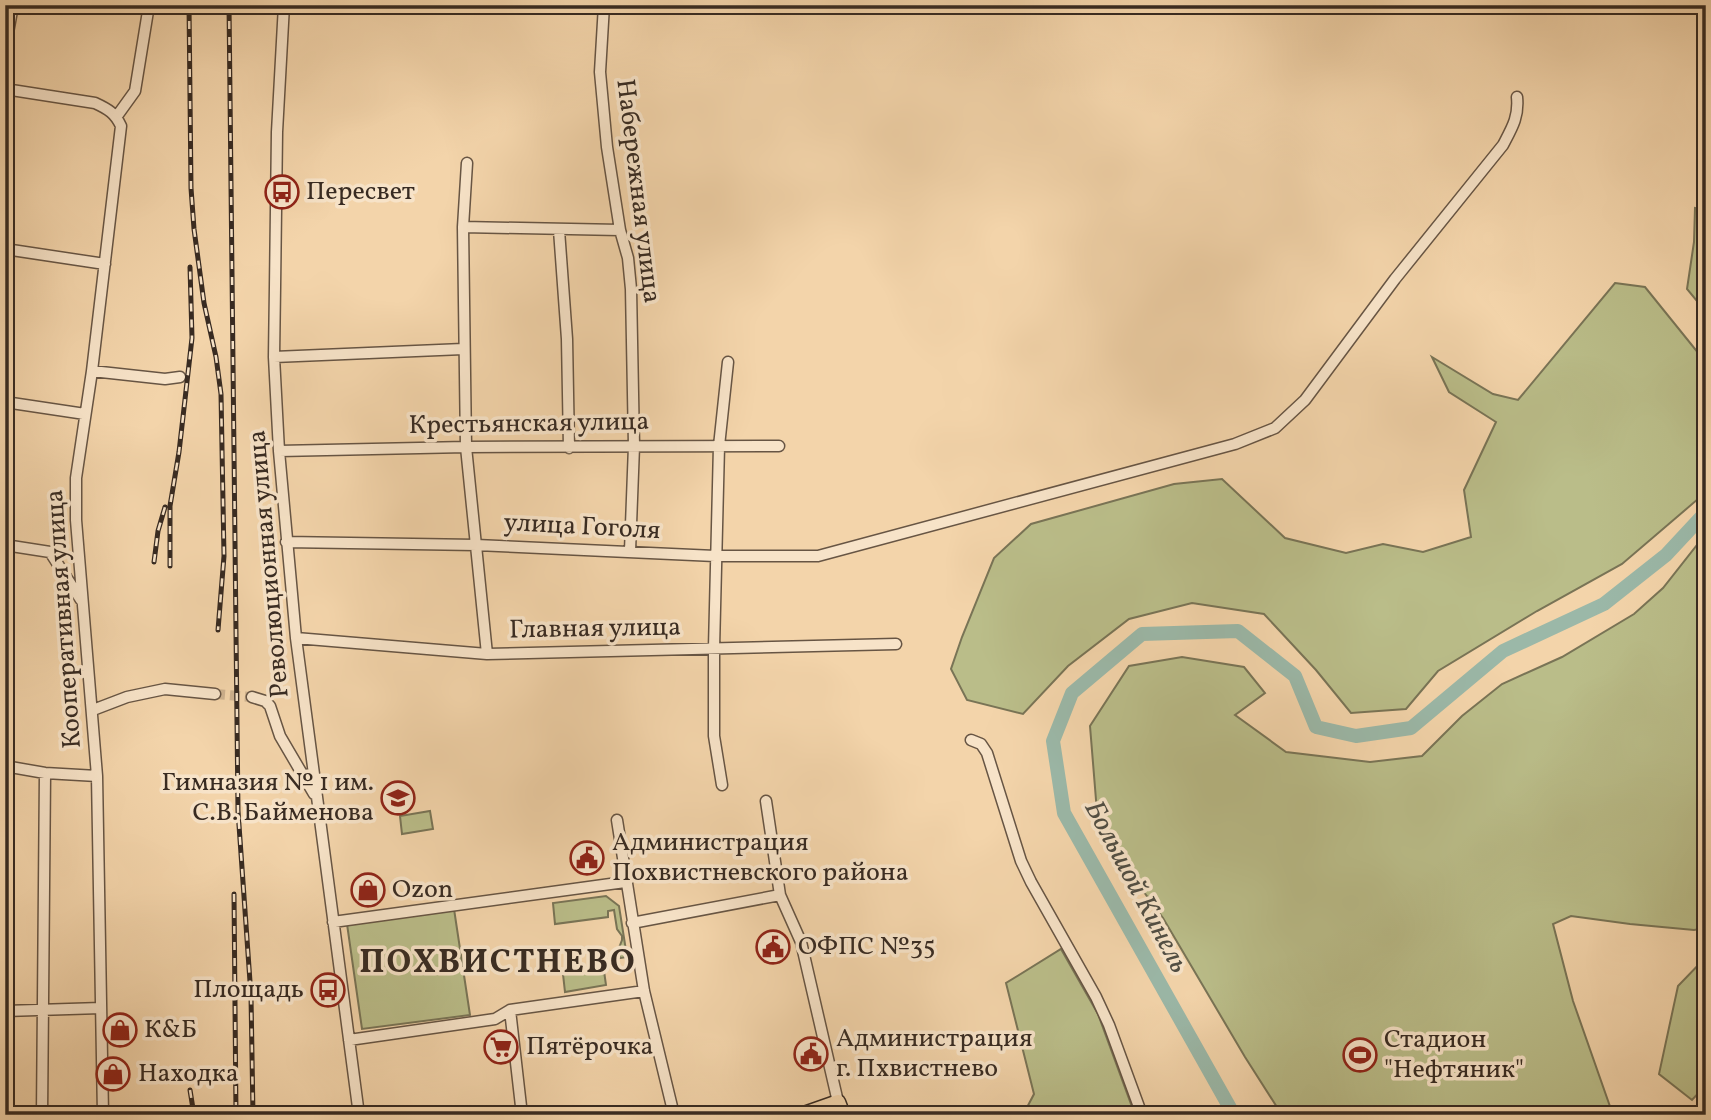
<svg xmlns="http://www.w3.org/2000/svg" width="1711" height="1120" font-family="Vollkorn,serif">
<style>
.green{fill:#babd89;stroke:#797456;stroke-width:2}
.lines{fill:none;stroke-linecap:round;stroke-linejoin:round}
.river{stroke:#9bb8a8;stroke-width:14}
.minor-tunnel{stroke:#ceb28f;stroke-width:10;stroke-dasharray:10 5;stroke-linecap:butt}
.minor-casing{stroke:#675544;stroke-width:13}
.major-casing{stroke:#382b22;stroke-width:17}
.minor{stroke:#f7e3c8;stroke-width:10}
.major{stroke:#f3d4aa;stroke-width:14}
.rail-casing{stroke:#382b22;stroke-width:5}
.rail{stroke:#f7e3c8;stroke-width:2.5;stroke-dasharray:8;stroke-linecap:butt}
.labels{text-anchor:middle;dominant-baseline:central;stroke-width:7;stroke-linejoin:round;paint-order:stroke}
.street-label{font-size:26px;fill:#382b22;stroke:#f7e3c8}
.poi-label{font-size:26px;fill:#382b22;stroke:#f7e3c8;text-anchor:start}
.water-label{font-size:28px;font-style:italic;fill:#514e44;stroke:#f7e3c8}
.district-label{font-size:33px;font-weight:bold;letter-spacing:2px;fill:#382b22;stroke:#f7e3c8}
</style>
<rect width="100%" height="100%" fill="#f3d4aa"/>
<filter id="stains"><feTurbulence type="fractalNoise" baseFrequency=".00286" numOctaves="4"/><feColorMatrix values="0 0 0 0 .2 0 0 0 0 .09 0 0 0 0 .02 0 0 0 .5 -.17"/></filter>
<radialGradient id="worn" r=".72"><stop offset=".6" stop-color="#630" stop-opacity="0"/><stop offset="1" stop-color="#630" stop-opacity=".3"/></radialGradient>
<path class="green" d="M1695,208L1706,210V312L1687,289L1694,242Z
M1615,283L1645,287L1699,354L1706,359V479L1698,499L1622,564L1537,611L1438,671L1406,709L1351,713L1316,670L1264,614L1192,603L1129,619L1068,666L1023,714L967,700L951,669L962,637L994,558L1031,524L1174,484L1222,479L1285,538L1346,553L1383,544L1423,552L1471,537L1464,490L1496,422L1449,392L1432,357L1493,394L1518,400Z
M1706,537V928L1694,930L1630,924L1571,916L1553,924L1573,1001L1613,1115H1282L1245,1057L1163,918L1116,854L1097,812L1090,726L1129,666L1182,657L1244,667L1265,693L1235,715L1286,752L1370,762L1422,756L1462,716L1502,684L1562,657L1634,614L1663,588L1697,545Z
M430,811L433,829L402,834L400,816Z
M606,896L619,906L627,957L620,958L619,948L622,940V936L617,929L614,910L608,911V917L555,924L553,903Z
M454,909L470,1015L362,1029L347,924Z
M1061,949L1098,1014L1135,1115H1023L1034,1094L1006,983Z
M1706,957V1085L1692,1100L1659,1074L1678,986Z
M600,969L604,971L606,985L565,992L563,974Z"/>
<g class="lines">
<path class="river" d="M1234,1115L1064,813L1053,741L1072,693L1142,634L1238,631L1295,676L1316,727L1356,736L1411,728L1503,651L1604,604L1666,555L1706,512"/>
<path class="minor-tunnel" d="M215,694L252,697"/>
<defs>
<path id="minor" d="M284,5L277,132L275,287L274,357L279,451L296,638L359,1115
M604,5L600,72L607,147L620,230L628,258L631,289L634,446L630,551
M5,49L13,5
M5,89L95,103C108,109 115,113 121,126L92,371L76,478V520L97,776L103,1115
M117,116L135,91L149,5
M467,163L463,227L466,447L487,654
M463,227L620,230
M559,230L567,339L569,448
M5,249L105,264
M274,357L463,349
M92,371L165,379L180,377
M5,402L85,414
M279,451L466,447L779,446
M286,542L476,545L715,556H818L1235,444L1275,428L1305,400L1395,279L1503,145C1512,128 1519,117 1517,97
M5,545L50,552L81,600
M296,638L487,654L896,644
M252,697L265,701L270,706L280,736L314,794
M93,710L127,697L165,689L215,694
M971,740L981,744L987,753L1021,861L1031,882L1096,997L1109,1025L1142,1115
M5,766L45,773L97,776
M722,785L714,736V648L719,446L728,362
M766,801L780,895L801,942L838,1102
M617,820L644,991L674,1115
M333,922L625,882
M632,923L780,895
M510,1010L522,1115
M5,1011L101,1008
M349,1040L495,1019L510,1010L644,991
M42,1115L45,773"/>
<path id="major" d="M801,1115L838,1102L843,1115"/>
</defs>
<use href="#minor" class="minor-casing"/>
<use href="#major" class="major-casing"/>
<use href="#minor" class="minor"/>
<use href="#major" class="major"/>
<defs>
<path id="rail" d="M189,5L191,188L194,229L204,303L216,357L221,394L224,556L218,630
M229,5L238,811L251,996L253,1115
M154,562L158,531L165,507
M170,566V506L179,452L192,338L190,267
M234,894L236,1115
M190,1090L194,1115"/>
</defs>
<use href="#rail" class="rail-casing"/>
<use href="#rail" class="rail"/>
</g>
<defs>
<symbol id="bus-ring" viewBox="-11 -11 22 22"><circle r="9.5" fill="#f7e3c8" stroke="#8f2418" stroke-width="1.5"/><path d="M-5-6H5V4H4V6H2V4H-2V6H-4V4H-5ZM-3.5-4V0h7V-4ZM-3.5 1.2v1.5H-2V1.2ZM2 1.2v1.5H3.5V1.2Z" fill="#8f2418"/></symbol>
<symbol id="school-ring" viewBox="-11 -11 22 22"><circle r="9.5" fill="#f7e3c8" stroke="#8f2418" stroke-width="1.5"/><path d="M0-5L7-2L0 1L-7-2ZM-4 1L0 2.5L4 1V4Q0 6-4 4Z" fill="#8f2418"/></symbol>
<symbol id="civic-ring" viewBox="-11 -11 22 22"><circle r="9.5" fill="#f7e3c8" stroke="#8f2418" stroke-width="1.5"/><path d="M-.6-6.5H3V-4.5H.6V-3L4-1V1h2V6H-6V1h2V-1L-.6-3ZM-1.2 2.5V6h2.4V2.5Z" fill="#8f2418"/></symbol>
<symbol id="shop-ring" viewBox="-11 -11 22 22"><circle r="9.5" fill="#f7e3c8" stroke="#8f2418" stroke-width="1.5"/><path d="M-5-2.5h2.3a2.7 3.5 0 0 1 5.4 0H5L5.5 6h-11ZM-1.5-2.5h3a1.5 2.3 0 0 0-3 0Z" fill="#8f2418"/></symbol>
<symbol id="supermarket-ring" viewBox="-11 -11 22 22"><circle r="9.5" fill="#f7e3c8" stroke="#8f2418" stroke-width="1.5"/><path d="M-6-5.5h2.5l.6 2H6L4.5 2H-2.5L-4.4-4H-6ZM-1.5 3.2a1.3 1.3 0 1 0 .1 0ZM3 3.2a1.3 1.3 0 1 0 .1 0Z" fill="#8f2418"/></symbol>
<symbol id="stadium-ring" viewBox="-11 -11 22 22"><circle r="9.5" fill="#f7e3c8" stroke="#8f2418" stroke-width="1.5"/><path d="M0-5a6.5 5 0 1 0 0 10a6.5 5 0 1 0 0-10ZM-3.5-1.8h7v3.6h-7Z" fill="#8f2418"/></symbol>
</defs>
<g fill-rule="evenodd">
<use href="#bus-ring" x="263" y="173" width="38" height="38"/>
<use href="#school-ring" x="379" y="779" width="38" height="38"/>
<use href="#civic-ring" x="568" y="839" width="38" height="38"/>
<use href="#shop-ring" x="349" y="871" width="38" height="38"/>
<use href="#civic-ring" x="754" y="928" width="38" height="38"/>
<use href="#bus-ring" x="309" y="971" width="38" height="38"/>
<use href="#shop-ring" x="101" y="1011" width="38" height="38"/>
<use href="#supermarket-ring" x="482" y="1028" width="38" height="38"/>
<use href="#civic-ring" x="792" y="1035" width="38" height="38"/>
<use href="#stadium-ring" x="1341" y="1036" width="38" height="38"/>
<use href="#shop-ring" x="94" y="1055" width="38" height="38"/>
</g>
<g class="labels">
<g class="street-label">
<text transform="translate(638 191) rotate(83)">Набережная улица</text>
<text transform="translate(529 424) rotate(-1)">Крестьянская улица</text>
<text transform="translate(582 527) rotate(3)">улица Гоголя</text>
<text transform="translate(269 564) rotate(-95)">Революционная улица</text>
<text transform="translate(64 619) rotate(-94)">Кооперативная улица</text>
<text transform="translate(595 629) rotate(-1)">Главная улица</text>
</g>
<g class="poi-label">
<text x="306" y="192">Пересвет</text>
<text x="374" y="783" text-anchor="end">Гимназия № 1 им.<tspan x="374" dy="30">С.В. Байменова</tspan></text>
<text x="612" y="843">Администрация<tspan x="612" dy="30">Похвистневского района</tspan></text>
<text x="392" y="890">Ozon</text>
<text x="798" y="947">ОФПС №35</text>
<text x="304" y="990" text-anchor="end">Площадь</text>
<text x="144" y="1030">К&amp;Б</text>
<text x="836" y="1039">Администрация<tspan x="836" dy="30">г. Пхвистнево</tspan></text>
<text x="1384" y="1040">Стадион<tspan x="1384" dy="30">"Нефтяник"</tspan></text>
<text x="526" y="1047">Пятёрочка</text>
<text x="138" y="1074">Находка</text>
</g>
<g class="water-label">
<text transform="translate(1136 887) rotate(62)">Большой Кинель</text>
</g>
<g class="district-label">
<text x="498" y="964">ПОХВИСТНЕВО</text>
</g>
</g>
<rect width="1711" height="1120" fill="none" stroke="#f3d4aa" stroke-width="28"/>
<rect x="7" y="7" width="1697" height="1106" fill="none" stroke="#382b22" stroke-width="3.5"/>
<rect x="14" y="14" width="1683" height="1092" fill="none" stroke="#382b22" stroke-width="2"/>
<rect width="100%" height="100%" filter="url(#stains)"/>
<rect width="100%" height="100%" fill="url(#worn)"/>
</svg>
